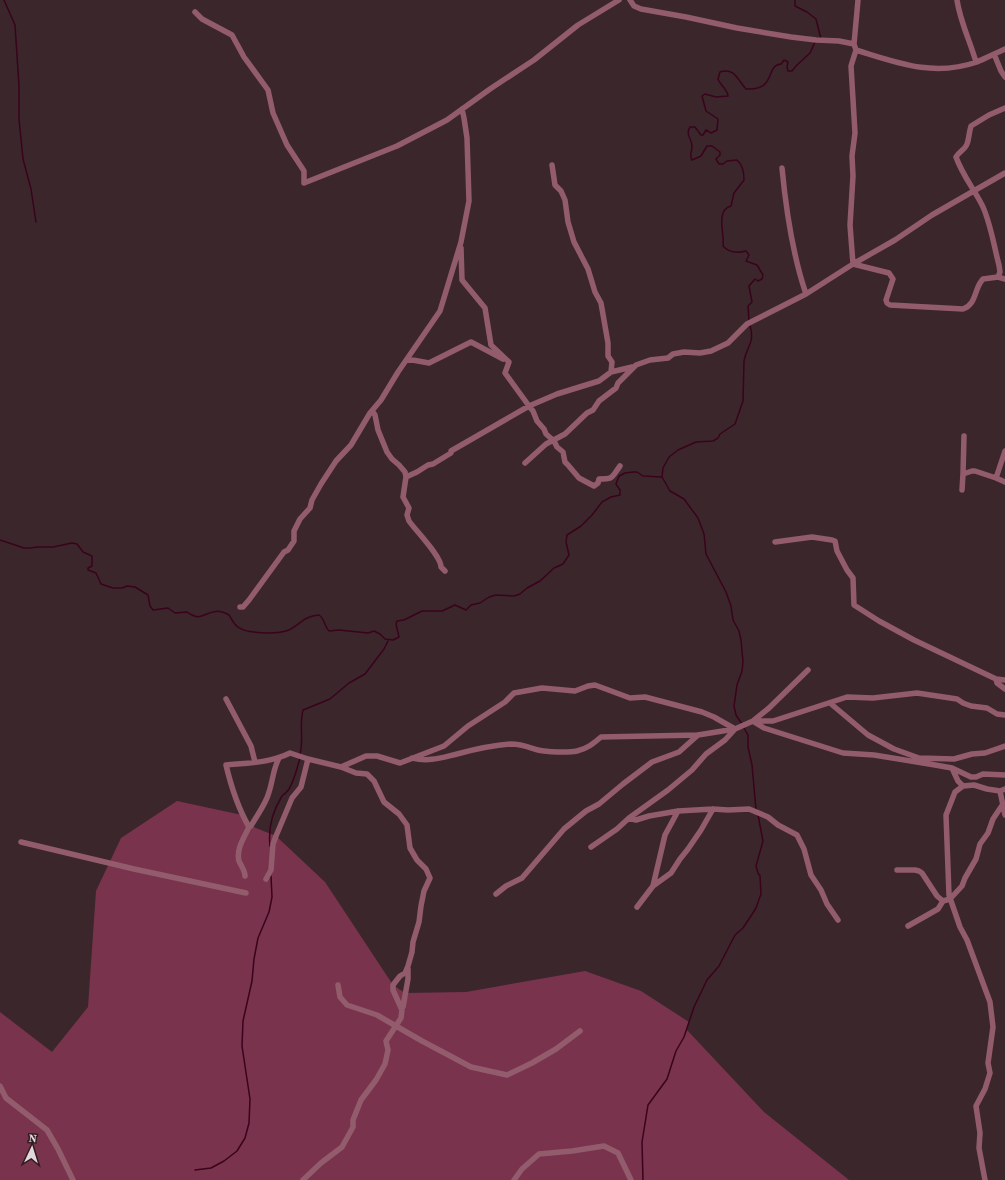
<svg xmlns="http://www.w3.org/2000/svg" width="1005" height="1180" font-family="'Source Serif 4',serif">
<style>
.green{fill:#7a334d}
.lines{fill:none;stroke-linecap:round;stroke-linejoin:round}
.stream{stroke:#3a031c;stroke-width:1.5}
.street{stroke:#935c6d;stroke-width:5.5}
</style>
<rect width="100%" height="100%" fill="#3b262c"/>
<path class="green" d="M177,801L242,815L251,826L276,836L325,882L393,985L405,993L466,992L585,971L641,991L689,1022L687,1030L764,1112L849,1180H0V1012L52,1052L88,1007L96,891L121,838Z"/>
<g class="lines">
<path class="stream" d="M4,0L15,25L19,86V119L23,159L31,189L36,222
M795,0V6L807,12L816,19L821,39
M749,321L748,306L752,302L749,286L755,279L758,281L762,279L763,275L757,265L746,261L749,255L746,251C738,253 729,253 723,246C725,235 715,210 731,206L734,193L744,180C744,172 743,165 737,160L727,161L723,164H719L716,159L720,155V152L712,146H707L701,156L692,160C689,155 692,152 692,146C692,139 685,135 690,127H695L701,135H703L706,130L711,133L717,130L718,119L706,111L702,96L705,94L716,97L728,96C728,90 720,85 718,79L720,72C735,67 738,81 746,89C777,91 765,65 781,64L784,60L788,62L787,67L788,71H792L796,66L810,53L815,42
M0,540L24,548H30L38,547H53L72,543L77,544L83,552L92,556V566L88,568V570L96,573L101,584L113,588H122L127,586L135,587L148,595L150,606L153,610L168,608L175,613L187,612C188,613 190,614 192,615C204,622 210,604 229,615C232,619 233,624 238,627C247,634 276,634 286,631C299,627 302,616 319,615C325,619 324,626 329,631L339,630L368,633L374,631L380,634L385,639L393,640L399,637L396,624L397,621L404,620L422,611H442L455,605L466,610L471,605L480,603L489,597L496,595L514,596L520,594L527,588L540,581L554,568L563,564L569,555L566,542L567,535L581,526L592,515L602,502L611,497L620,495V490L616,484L619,476L625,473L633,472H637L643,476L661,477
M742,724L736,715L734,706L737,685L742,671L743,662L741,640L739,631L733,620L731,606L726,592L706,554L704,534L698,518L684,499L670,491L662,477L663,468L669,457L678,450L696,442L713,441L718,438L720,434L735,424L743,401L744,361C747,345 755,344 750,325
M744,728L748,735V747L752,765L756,810
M300,754C304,740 299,725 303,710L330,699L349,683L365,674L384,649L388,641
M270,846C268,828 272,812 282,796C285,793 289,791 290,787C295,778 297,768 300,758
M195,1170L211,1168L224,1161L237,1151L245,1138L249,1123L250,1099L242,1046L243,1021L252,981L254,959L258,938L269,912L272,897L271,876
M643,1180L642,1142L648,1105L667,1079L676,1051L684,1037L694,1007L707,980L719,966L735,935L743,928L749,919L756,908L761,894L760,876L758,873L756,866L763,841L758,815"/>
<path class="street" d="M630,0L634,6L641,9L686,17L737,28L791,37L816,40L839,41L854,44
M858,0L854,44L856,50L851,66L855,133L852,156L853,176L850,225L853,264L895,240L932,215L1005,173
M957,0C960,21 970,41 976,62
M195,12L202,19L232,35L244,57L268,90L273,113L287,145L304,171V183L397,146L447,120L490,89L534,60L578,25L619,0
M856,50C898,63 933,77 977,62C986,58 996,53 1005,49
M994,54L1001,71L1005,77
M1005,108L989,115L971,126C969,132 969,139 967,144C965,150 959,151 956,157C962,174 973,188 981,203C990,219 994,247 999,265L1000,272L998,277L1005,279
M552,165L555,185L561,191L565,200L568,222L574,242L588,269L595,292L601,303L608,343V356L612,362L611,372
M782,168C786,210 792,253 806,294L853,264L889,273L893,279L886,300L887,303L890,305L963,309C977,304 974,288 983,279L998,277
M461,248L462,280L485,308L491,345L509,362L505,373L529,406L557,394L599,381L611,372L632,367
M407,359L429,363L471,342L503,359
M372,411L375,415L378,430L387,452L392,459L399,465L405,472L406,477L403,497L409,508L407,515L409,521C416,531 441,556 441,567L445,571
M964,436L963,474L972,471H975L996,478L1005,451
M525,463L546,444L565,434L587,413L593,410L599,401L616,388L618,383L636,365L650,360L668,358L673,354L684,352L700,353L711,351L728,343L747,324L806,294
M406,477L417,472L428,465L433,464L451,453V451L529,406L533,411L537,421L544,429L546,434L554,441L557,447L563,452L565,462L568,465L579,478L594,486L598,483L599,479C614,479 611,478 620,466
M996,478L1005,482
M962,490L963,474
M775,542L812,537L832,540L835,541L837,551L847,570L853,578L854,605L879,621L914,640L996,679L1005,680
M240,607H243L249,600L284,552L288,550L294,541V531L300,519L310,508L312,500L321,484L336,461L351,445L370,413L381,400L398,372L440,311L461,242L469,201L467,138L464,118L462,109
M996,679L997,683L1005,689
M226,699L251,746L255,762
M830,703L868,735L894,749L919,758L954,759L972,754L985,753L1005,746
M753,721H773L847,697L873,698L917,693L957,699L963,703L971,706L987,708L997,714L1005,715
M754,722L764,728L843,753L874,755L935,765L952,768L958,781L963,786
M412,758C429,762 440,758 457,754C472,750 496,745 511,744C521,744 528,747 538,750C547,752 568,753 577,751C587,749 594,743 601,737L698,735L735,729L753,721L769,708L808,670
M341,767L366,756H377L400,763L444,746L468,726L505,702L514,693L542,688L575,691L588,686L595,685L630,698L645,697L702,712L714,717L735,729
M952,768L971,777H976L983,774L1005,775
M1000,791L1005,815
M629,818L636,820L649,816L678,811L713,809L728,810L749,809L768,817L778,825L797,835L804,849L811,875L821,890L827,904L838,920
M249,827L251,826C257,815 266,804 269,792C273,780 273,769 279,758
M21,842L134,869L246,893
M591,847L617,829L629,818L668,790L692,770L706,754L725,740L735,729
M897,870H915L919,871L922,873L937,896L943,901L950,899L962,886L965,878L976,859L980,844L988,833L993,819L1003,804
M245,876C245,870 241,866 239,861C236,849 244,838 249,827C238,808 231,786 226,765C247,763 270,763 290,753L308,759L341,767L356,773L367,774L374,781L384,802L399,814L407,825L410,848L417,860L426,869L430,878L424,891L421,906L419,922L413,942L412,952L408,966L405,973L400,976L393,985V990L402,1010L401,1018L386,1041L388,1050L385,1064L376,1080L361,1100L353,1120V1127L342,1147L321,1163L303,1180
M266,879L271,870L273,844L276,836L292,798L301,787L308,759
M653,886L671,873L680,859L688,849L701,830L713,809
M496,894L506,886L522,878L564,829L586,811L599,804L623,784L652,762L679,752L698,735
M637,907L653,886L665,835L678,811
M908,926L938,909L943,901
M338,985L340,997L347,1005L377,1015L422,1041L471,1067L507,1075L532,1063L556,1049L580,1031
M403,1007L408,979V969
M0,1086L6,1098L47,1130L58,1149L73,1180
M514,1180L522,1169L539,1154L572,1151L604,1146L618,1153L631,1180
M985,1180L979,1148L980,1133L976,1106L985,1089L990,1073L988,1063L993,1027L990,1002L967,940L960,927L949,895L946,815L955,792L963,786L974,785L987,789L1000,791L1005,789"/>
</g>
<g transform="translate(32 1148) rotate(4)" stroke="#301d23" stroke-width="3" paint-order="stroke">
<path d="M0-3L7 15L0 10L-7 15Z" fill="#e4d7da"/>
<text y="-6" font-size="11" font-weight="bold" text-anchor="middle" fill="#e4d7da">N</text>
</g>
</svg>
